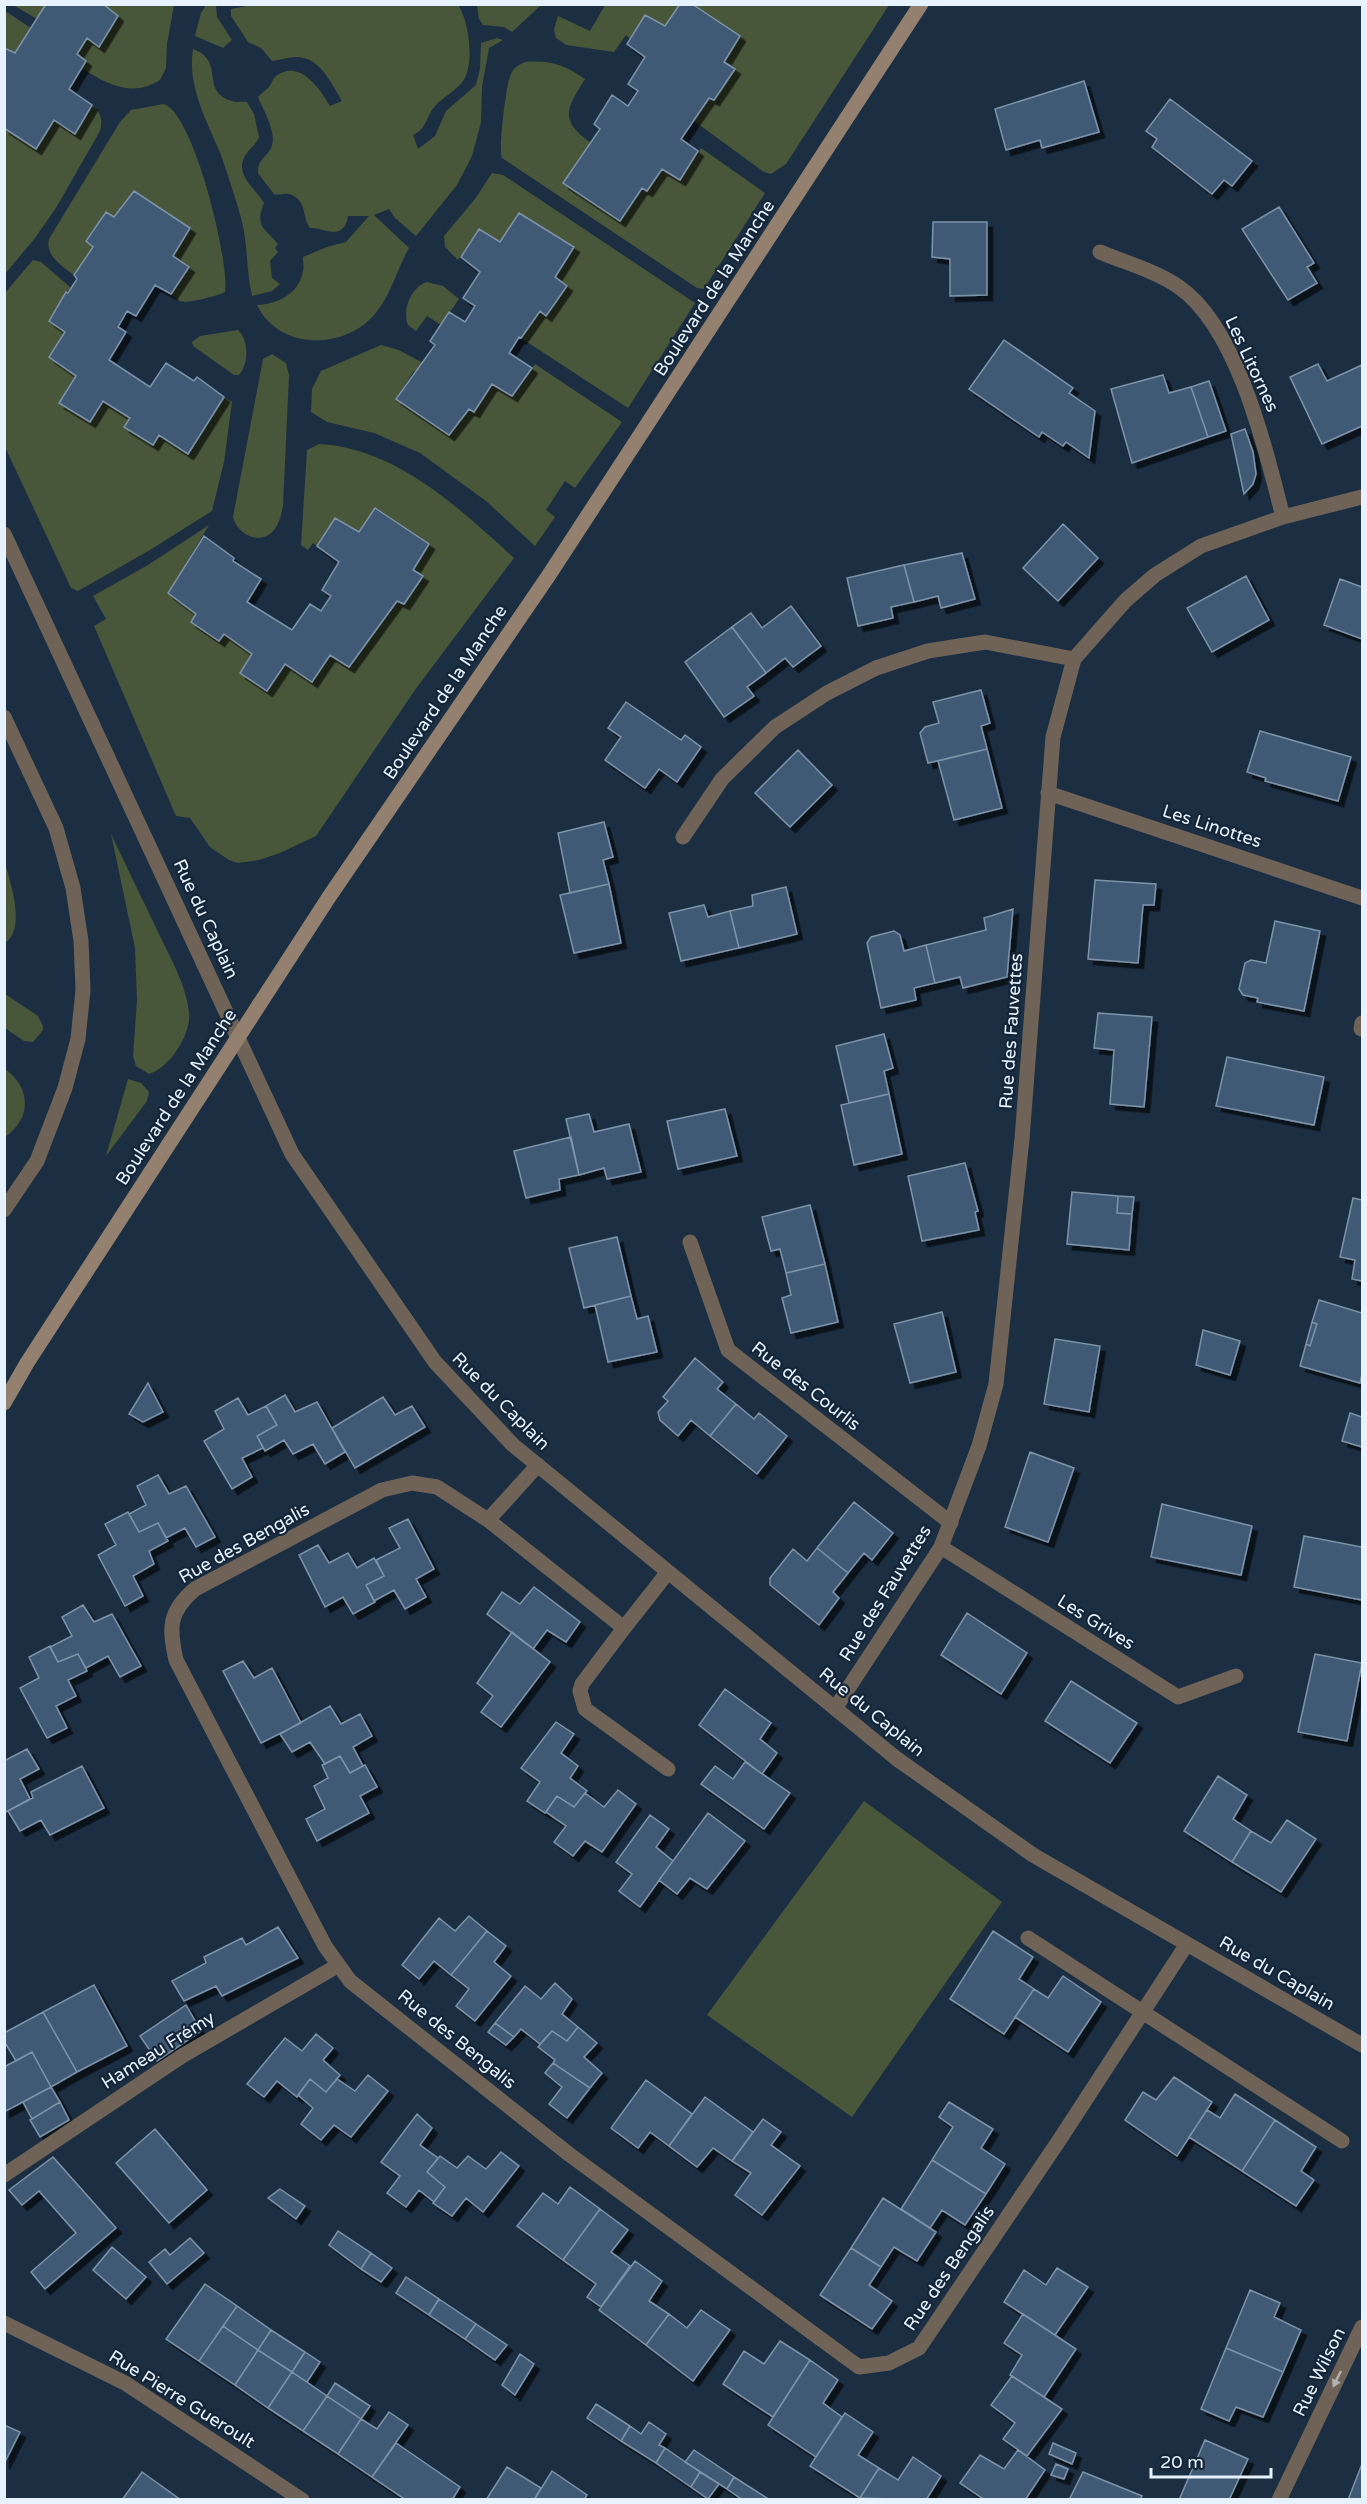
<svg xmlns="http://www.w3.org/2000/svg" width="1367" height="2504" font-family="'Varela Round',sans-serif">
<style>
.green{fill:#48563a}
.building{fill:#415a75;stroke:#7d93a9;stroke-width:1.5;filter:url(#shadow)}
.lines{fill:none;stroke-linecap:round;stroke-linejoin:round}
.service{stroke:#6f6357;stroke-width:15}
.minor{stroke:#6f6357;stroke-width:15}
.secondary{stroke:#94806e;stroke-width:15}
.oneway{fill:#b0b2b3}
.labels{text-anchor:middle;dominant-baseline:central;stroke-width:4.5;stroke-linejoin:round;paint-order:stroke}
.street-label{font-size:18px;fill:#e6f2fe;stroke:#132537}
</style>
<defs>
<filter id="shadow"><feDropShadow dx="5.5" dy="5.5" stdDeviation="0" flood-color="#0009"/></filter>
</defs>
<rect width="100%" height="100%" fill="#1c2f42"/>
<path class="green" d="M257,4L458,5C469,20 475,65 463,81C456,91 443,97 435,106C426,116 427,129 413,135L418,149L435,136L446,111L476,85L480,69L481,43L497,38L503,40L489,48L482,87L481,122L472,156L457,185L416,236L395,218L389,209L374,215L409,248C397,269 391,295 375,314C345,350 279,351 257,305C278,304 299,294 303,271C304,267 303,262 303,257L327,247L346,242L369,216H348C343,243 325,227 310,228C302,217 307,202 292,195C286,192 280,196 274,194L258,173C257,160 266,158 271,148C278,133 263,110 258,97C261,93 265,91 268,88C272,84 272,79 276,76C300,59 319,88 330,106L342,101C331,83 320,57 296,57C288,57 280,60 272,61L261,48L248,42L231,16V9Z
M536,4L540,6L512,32L504,27L483,25L479,19L477,5Z
M13,5H46L37,19Z
M103,5H174L167,44L166,68L160,80C132,98 106,84 82,68L86,61L77,55L87,38L100,47L118,16Z
M206,5H216L217,17L232,40L223,48L195,36L201,13Z
M605,5H680L665,26L645,15L630,39L626,35L614,52L566,45L556,38L554,30L558,16L590,31Z
M692,5H889L786,164L771,174L764,172L694,121L709,98L714,100L734,70L724,62L740,36Z
M5,11L31,28L15,53L5,48Z
M193,49C226,61 199,91 232,101C237,103 242,101 247,102L254,114L259,137C256,145 249,149 245,156C234,175 256,189 264,203C254,228 266,229 278,244L275,248L278,252L270,261L272,278L280,284L272,291L252,296C246,270 248,243 241,218C235,196 228,176 221,155C207,121 187,87 193,49Z
M525,62C551,60 564,65 585,79C567,108 558,120 591,143L563,183L620,221L642,188L647,191L662,169L680,179L701,148L765,193L704,289L697,288L502,158C498,152 506,83 511,74C514,67 519,65 525,62Z
M163,104C193,110 230,262 225,292C217,296 188,304 180,301C177,299 174,297 171,294L189,267L173,256L190,228L134,191L114,217L105,212L87,241L93,247L74,275C62,266 45,256 49,239L120,122L131,110Z
M92,105C101,112 103,120 100,131L56,208L35,238L5,274V128L36,149L54,120L75,133Z
M492,173L503,175L695,303L628,408L521,338L540,311L547,316L567,287L555,277L574,247L519,213L500,242L479,229L458,260L445,247L444,236L475,199Z
M33,260L41,262L71,288L66,292L49,320L65,332L49,357L76,376L59,403L90,422L103,401L130,418L124,427L152,445L159,435L187,454L224,397L232,402L224,462L212,511L150,550L78,591L71,588L5,447L4,294Z
M427,282L443,286L459,299L441,325L427,316L416,331L408,325C402,310 411,287 427,282Z
M238,330C249,340 249,364 239,375H234L193,346L192,342L200,336Z
M381,345L399,350L423,363L417,372L414,371L396,399L449,435L469,409L474,411L492,384L512,396L535,364L622,422L575,488L565,481L546,510L555,517L535,546L486,501L420,453L374,433L327,422L311,412L312,389L321,371Z
M272,354L286,363L289,375L283,506C281,516 279,526 271,533C257,545 237,533 233,517L263,359Z
M319,444C397,448 460,509 514,558L415,690L316,836L280,853L259,860L238,863L229,860L210,847L190,818L176,816L94,626L106,619L93,596L148,565L209,525L168,593L196,614L192,622L219,641L224,634L252,654L241,673L267,691L285,664L312,681L330,655L349,667L397,601L404,604L423,577L413,570L429,544L359,532L335,518L317,546L313,543L308,550L301,545L307,450Z
M111,834C127,867 143,901 159,934C171,959 186,985 189,1012C192,1033 170,1068 149,1074L136,1066L133,1056L137,1000L135,948Z
M5,863C11,884 26,929 5,943Z
M5,994L38,1016L43,1026V1030L33,1042L24,1041L5,1028Z
M5,1069C31,1087 32,1119 5,1137Z
M128,1079L141,1083L149,1092L147,1101L106,1156Z
M864,1801L1002,1902L852,2117L707,2015Z"/>
<path class="building" d="M46,4H103L118,16L99,47L87,38L77,54L86,61L69,89L92,105L75,134L54,120L36,149L4,128V48L15,53Z
M680,4H692L740,36L724,62L735,69L714,100L709,98L681,139L698,151L680,180L662,169L647,191L642,188L620,221L563,183L600,129L594,124L612,95L628,106L638,91L628,84L645,57L627,44L645,15L665,26Z
M1084,81L1099,132L1042,148L1040,140L1006,150L995,109Z
M1170,99L1252,161L1232,186L1224,180L1212,194L1152,147L1157,139L1146,131Z
M134,191L190,228L173,256L189,267L171,294L155,285L136,316L127,311L118,327L126,332L109,360L150,387L166,363L194,381L197,377L224,397L188,454L159,435L153,445L124,427L130,418L103,401L90,422L59,403L76,376L49,357L65,332L49,321L66,292L68,293L77,279L74,275L93,247L86,241L106,212L114,217Z
M1279,207L1314,263L1307,267L1317,283L1288,300L1242,229Z
M519,213L574,247L555,277L567,286L546,316L540,311L521,338L519,337L509,353L532,368L512,396L492,384L474,412L469,409L449,435L396,399L435,345L430,341L449,312L465,322L475,306L463,298L480,272L461,257L479,229L500,242Z
M933,222H987V295L950,296V259L932,257Z
M1004,340L1073,388L1069,393L1095,411L1089,458L1066,442L1063,446L1042,432L1039,437L969,389Z
M1318,364L1327,381L1362,365V426L1322,444L1290,377Z
M1163,375L1169,393L1191,387L1208,437L1132,463L1111,389Z
M1209,381L1226,431L1208,437L1191,387Z
M1245,429L1253,452L1256,474L1253,484L1244,494L1231,434Z
M375,508L429,544L413,570L423,576L404,604L397,601L349,667L330,655L312,682L285,664L267,691L240,673L252,654L224,634L219,641L191,622L196,614L168,593L204,536L234,558L233,561L261,579L247,602L292,630L310,604L321,611L331,596L322,590L339,562L317,546L335,518L359,532Z
M1063,524L1098,558L1058,601L1023,568Z
M962,553L975,599L941,608L938,596L914,602L904,565Z
M904,565L914,602L891,607L893,618L858,626L847,578Z
M1246,576L1269,620L1212,652L1187,608Z
M1340,579L1362,587V639L1324,625Z
M791,606L821,646L793,667L785,658L766,673L732,627L751,613L762,628Z
M732,627L766,673L747,687L754,696L724,717L685,662Z
M981,690L990,723L981,726L987,749L928,763L920,733L925,727L939,723L933,702Z
M626,702L681,740L685,735L701,747L677,782L659,769L645,788L605,760L621,737L608,728Z
M1260,731L1351,757L1338,801L1265,781L1266,778L1247,772Z
M987,749L1002,808L954,820L938,761Z
M798,750L832,785L790,827L755,793Z
M604,822L613,857L603,860L609,884L570,893L558,833Z
M1095,880L1156,884L1154,905H1143L1138,963L1088,959Z
M609,884L621,943L574,953L560,895Z
M786,887L797,934L739,948L730,911L753,906L752,895Z
M704,905L708,917L730,911L739,948L681,961L669,913Z
M1013,909L1007,977L963,988L960,977L935,983L926,945L986,930L984,918Z
M1275,921L1320,931L1304,1011L1257,1002L1258,998L1243,995L1239,989L1245,963L1251,960L1266,963Z
M894,931L900,935L904,951L926,945L935,983L914,988L916,1000L881,1008L867,943L871,937Z
M1098,1013L1152,1017L1144,1107L1110,1104L1114,1050L1094,1048Z
M884,1034L893,1068L884,1071L889,1094L849,1103L836,1046Z
M1227,1057L1324,1077L1314,1125L1216,1106Z
M889,1094L902,1154L854,1165L841,1105Z
M725,1109L737,1156L678,1169L667,1121Z
M589,1114L594,1132L629,1124L641,1172L607,1179L604,1168L579,1175L566,1119Z
M571,1137L579,1175L559,1179L560,1190L526,1198L514,1151Z
M965,1163L978,1211L975,1212L979,1230L922,1241L908,1176Z
M1072,1192L1118,1196L1117,1213L1132,1214L1129,1250L1067,1244Z
M1118,1196L1134,1197L1132,1214L1117,1213Z
M1353,1198L1362,1200V1281L1352,1279L1355,1260L1340,1257Z
M810,1205L825,1264L786,1273L780,1249L771,1251L762,1217Z
M617,1237L631,1296L584,1308L569,1248Z
M825,1264L838,1322L791,1333L782,1298L791,1295L786,1273Z
M631,1296L637,1319L648,1316L657,1352L608,1362L595,1305Z
M1319,1300L1362,1313V1374L1360,1383L1300,1366L1306,1344L1310,1346L1317,1324L1312,1322Z
M942,1312L956,1372L910,1383L894,1324Z
M1312,1322L1317,1324L1310,1346L1306,1344Z
M1203,1330L1240,1341L1230,1375L1196,1365Z
M1055,1339L1100,1346L1089,1412L1044,1404Z
M695,1358L723,1382L717,1389L736,1404L710,1436L691,1420L678,1436L660,1420L658,1412L668,1401L663,1397Z
M148,1383L163,1412L143,1422L129,1414Z
M285,1395L295,1412L317,1402L345,1452L325,1464L313,1444L293,1454L284,1440L265,1451L257,1436L277,1425L266,1406Z
M383,1397L395,1415L412,1406L425,1427L355,1468L332,1428Z
M238,1398L248,1415L266,1406L277,1425L257,1436L263,1448L242,1458L252,1477L232,1489L204,1441L224,1429L215,1411Z
M736,1404L754,1419L759,1413L787,1436L757,1474L710,1436Z
M1350,1413L1362,1417V1447L1342,1441Z
M1030,1452L1074,1468L1048,1542L1005,1527Z
M158,1475L169,1494L186,1486L215,1537L196,1547L185,1528L166,1538L158,1523L139,1532L129,1514L146,1505L137,1486Z
M854,1502L893,1533L872,1560L864,1553L848,1573L817,1548Z
M1162,1504L1252,1526L1241,1575L1151,1557Z
M128,1512L139,1532L158,1523L168,1541L149,1551L154,1564L133,1576L143,1596L125,1606L98,1555L116,1545L105,1524Z
M408,1519L434,1569L416,1579L426,1597L405,1609L394,1590L374,1601L366,1585L384,1576L376,1560L400,1548L389,1528Z
M1304,1536L1362,1547V1600L1294,1587Z
M318,1545L329,1563L348,1553L357,1568L374,1558L384,1576L366,1585L375,1602L353,1614L343,1597L325,1607L299,1555Z
M817,1548L848,1573L833,1592L839,1598L819,1625L770,1585V1578L793,1549L807,1561Z
M534,1587L580,1622L566,1642L547,1630L533,1649L487,1614L502,1592L520,1604Z
M83,1605L94,1622L112,1614L141,1666L120,1677L108,1656L86,1668L78,1654L58,1662L50,1647L72,1636L62,1617Z
M967,1613L1027,1653L1001,1694L941,1655Z
M512,1632L550,1662L501,1727L481,1712L493,1696L477,1683Z
M50,1646L58,1662L78,1654L87,1671L68,1680L76,1696L56,1706L67,1728L47,1738L20,1688L39,1678L29,1657Z
M1315,1654L1362,1663L1347,1741L1298,1732Z
M243,1661L254,1678L272,1668L301,1723L261,1743L223,1671Z
M1071,1681L1137,1723L1110,1763L1045,1721Z
M725,1689L771,1723L760,1739L777,1753L762,1774L699,1725Z
M330,1706L341,1724L360,1714L372,1736L353,1747L363,1766L350,1773L340,1756L325,1764L310,1742L292,1752L280,1734Z
M556,1722L574,1734L561,1753L578,1766L570,1778L587,1791L574,1807L557,1796L545,1813L527,1801L540,1782L521,1768Z
M27,1749L39,1769L20,1779L30,1799L4,1813V1761Z
M340,1756L350,1773L365,1765L377,1787L360,1796L369,1813L317,1841L306,1819L325,1809L314,1786L328,1778L322,1765Z
M745,1762L790,1793L764,1829L701,1784L715,1766L733,1779Z
M82,1766L104,1808L50,1835L41,1820L20,1831L8,1811L33,1798L31,1792Z
M1218,1776L1247,1795L1233,1819L1251,1831L1232,1862L1184,1831Z
M618,1790L636,1804L602,1852L585,1841L573,1856L554,1842L566,1826L546,1812L557,1796L574,1807L585,1793L604,1807Z
M708,1813L745,1841L707,1889L690,1878L677,1894L659,1880Z
M650,1815L669,1829L656,1847L673,1861L640,1907L619,1891L632,1874L616,1862Z
M1287,1820L1316,1839L1281,1892L1232,1862L1251,1831L1271,1843Z
M469,1916L487,1931L451,1975L434,1961L419,1979L402,1965L439,1918L455,1931Z
M278,1927L298,1958L222,1996L216,1986L184,2001L172,1981L206,1963L204,1957L242,1938L246,1945Z
M487,1931L506,1946L494,1962L511,1976L475,2021L456,2006L469,1989L451,1975Z
M993,1931L1033,1957L1019,1979L1034,1989L1004,2034L950,1999Z
M1063,1976L1101,2002L1068,2052L1015,2017L1034,1989L1048,1998Z
M555,1983L572,1999L562,2014L578,2027L567,2041L552,2031L540,2044L521,2029L514,2037L495,2023L525,1986L541,1999Z
M94,1985L127,2046L77,2072L43,2012Z
M186,2005L201,2031L157,2061L140,2036Z
M43,2012L77,2072L51,2087L32,2052L16,2061L4,2041V2033Z
M495,2023L514,2037L506,2045L488,2032Z
M578,2027L597,2043L584,2057L602,2073L590,2088L553,2063L555,2060L538,2047L552,2031L567,2041Z
M316,2034L333,2048L323,2060L340,2075L326,2092L310,2079L297,2097L277,2081L264,2097L247,2084L285,2038L302,2051Z
M32,2052L51,2087L4,2112V2067Z
M553,2063L590,2088L567,2118L549,2104L562,2087L545,2073Z
M368,2075L388,2091L351,2137L334,2125L321,2140L301,2124L313,2108L298,2095L310,2079L326,2092L337,2079L355,2091Z
M1174,2077L1212,2102L1177,2156L1125,2120L1143,2092L1156,2100Z
M646,2080L692,2114L669,2146L650,2132L638,2148L611,2128Z
M51,2087L60,2102L32,2119L23,2102Z
M1235,2094L1275,2120L1242,2171L1189,2137L1207,2110L1220,2118Z
M705,2097L753,2132L732,2161L713,2148L697,2167L669,2146Z
M60,2102L69,2120L40,2137L30,2120Z
M949,2102L993,2129L981,2148L1005,2164L986,2194L932,2160L953,2127L939,2117Z
M417,2114L432,2128L420,2145L438,2158L427,2172L445,2187L434,2202L419,2190L406,2207L387,2193L400,2176L381,2162Z
M763,2119L781,2132L771,2145L800,2166L762,2215L735,2195L751,2173L732,2161Z
M1275,2120L1316,2147L1301,2171L1314,2180L1296,2206L1242,2171Z
M155,2129L207,2190L169,2223L116,2163Z
M501,2152L519,2166L483,2212L466,2198L452,2216L433,2203L445,2187L427,2172L440,2156L457,2168L468,2156L486,2169Z
M53,2157L116,2228L45,2289L31,2272L76,2233L39,2191L22,2205L9,2190Z
M932,2160L986,2194L965,2225L942,2210L930,2228L901,2209Z
M570,2187L600,2209L563,2260L517,2226L543,2193L558,2204Z
M280,2189L305,2206L296,2219L268,2198Z
M883,2198L936,2232L917,2261L894,2247L881,2267L851,2248Z
M600,2209L628,2230L611,2252L630,2266L601,2307L587,2297L596,2284L563,2260Z
M338,2231L371,2253L361,2269L329,2245Z
M190,2238L204,2253L167,2284L149,2262L165,2249L170,2255Z
M112,2247L146,2277L126,2299L93,2270Z
M851,2248L881,2267L869,2285L892,2301L872,2329L820,2295Z
M371,2253L392,2268L381,2282L361,2269Z
M635,2261L662,2281L649,2301L669,2314L646,2345L599,2310Z
M1057,2268L1088,2287L1055,2335L1004,2302L1024,2270L1046,2285Z
M406,2277L439,2299L429,2315L396,2293Z
M205,2284L237,2306L199,2361L166,2339Z
M1250,2290L1280,2303L1274,2317L1301,2330L1283,2372L1226,2348Z
M439,2299L476,2324L465,2339L429,2315Z
M237,2306L271,2330L258,2350L223,2326Z
M701,2310L730,2330L693,2381L646,2345L669,2314L687,2328Z
M1023,2314L1076,2349L1044,2397L1010,2375L1022,2355L1004,2343Z
M476,2324L507,2345L495,2360L465,2339Z
M223,2326L258,2350L235,2385L199,2361Z
M271,2330L305,2352L292,2372L258,2350Z
M780,2341L810,2360L773,2417L723,2384L744,2351L764,2364Z
M1226,2348L1283,2372L1263,2417L1236,2407L1229,2421L1201,2409Z
M258,2350L292,2372L268,2408L235,2385Z
M305,2352L320,2362L307,2382L292,2372Z
M520,2354L534,2364L515,2395L502,2385Z
M810,2360L838,2380L823,2403L842,2417L816,2457L768,2425Z
M292,2372L327,2396L303,2431L268,2408Z
M1012,2376L1062,2409L1027,2456L1003,2439L1015,2423L991,2405Z
M335,2383L370,2406L361,2419L327,2396Z
M327,2396L361,2419L338,2454L303,2431Z
M596,2404L630,2426L621,2441L587,2418Z
M389,2412L408,2425L372,2477L338,2454L361,2419L377,2429Z
M845,2413L873,2432L858,2455L879,2468L860,2498L810,2466Z
M649,2422L666,2434L659,2445L665,2448L656,2463L621,2441L630,2426L641,2434Z
M4,2425L20,2432L4,2464Z
M1205,2440L1248,2459L1229,2500H1179Z
M396,2443L460,2487L452,2500H406L372,2477Z
M1053,2443L1076,2453L1072,2464L1049,2454Z
M665,2448L700,2472L691,2487L656,2463Z
M694,2450L734,2477L727,2489L685,2462Z
M1018,2450L1045,2470L1025,2500H985L960,2483L980,2455L1004,2469Z
M913,2457L941,2476L926,2500L860,2498L879,2468L898,2480Z
M1056,2464L1068,2469L1064,2479L1051,2475Z
M1362,2464V2500H1348Z
M507,2467L541,2488L534,2500H486Z
M552,2471L587,2495L584,2500H534Z
M142,2472L181,2500H122Z
M700,2472L719,2484L708,2499L691,2487Z
M1083,2472L1142,2496L1140,2500H1069Z
M734,2477L770,2500H743L727,2489Z"/>
<g class="lines">
<path class="service" d="M1028,1938L1342,2141
M4,2175L182,2056L337,1966"/>
<path class="minor" d="M1100,252C1126,263 1156,271 1179,287C1238,328 1266,451 1283,517
M4,534L292,1154L435,1362L513,1445L897,1759L1033,1855L1362,2045
M4,717L56,828L73,888L81,941L83,990L78,1039L65,1088L37,1161L4,1210
M1048,793L1362,898
M683,837L722,779L775,727L827,693L876,668L928,651L985,642L1074,659
M1361,1029L1362,1023
M690,1242L728,1350L951,1523
M488,1520L538,1465
M941,1547L1178,1697L1236,1676
M668,1572L624,1628L488,1520L437,1487L412,1483L382,1490L195,1589C168,1612 169,1628 176,1660L325,1946L350,1981L570,2155L859,2367L889,2363L919,2348L1060,2139L1187,1944
M624,1628L582,1684L580,1691L585,1709L668,1769
M836,1707L941,1547L979,1446L996,1384L1022,1139L1053,737L1074,659L1126,600L1155,575L1201,546L1283,517L1362,497
M4,2323L125,2383L302,2500
M1279,2500L1362,2327"/>
<path class="secondary" d="M4,1403L27,1363L329,897L549,575L921,4"/>
</g>
<defs><path id="oneway-solid" d="M-6-.8H1V-3.2L6.5 0L1 3.2V.8H-6Z" transform="scale(1.5)"/></defs>
<use class="oneway" href="#oneway-solid" transform="translate(1337 2379) rotate(116)"/>
<g class="labels">
<g class="street-label">
<text transform="translate(714 288) rotate(-57)">Boulevard de la Manche</text>
<text transform="translate(1252 364) rotate(65)">Les Litornes</text>
<text transform="translate(445 692) rotate(-56)">Boulevard de la Manche</text>
<text transform="translate(1212 826) rotate(18)">Les Linottes</text>
<text transform="translate(206 919) rotate(65)">Rue du Caplain</text>
<text transform="translate(1011 1031) rotate(-86)">Rue des Fauvettes</text>
<text transform="translate(176 1097) rotate(-57)">Boulevard de la Manche</text>
<text transform="translate(806 1386) rotate(38)">Rue des Courlis</text>
<text transform="translate(501 1401) rotate(45)">Rue du Caplain</text>
<text transform="translate(244 1543) rotate(-29)">Rue des Bengalis</text>
<text transform="translate(885 1593) rotate(-58)">Rue des Fauvettes</text>
<text transform="translate(1096 1622) rotate(32)">Les Grives</text>
<text transform="translate(872 1712) rotate(39)">Rue du Caplain</text>
<text transform="translate(1277 1973) rotate(30)">Rue du Caplain</text>
<text transform="translate(457 2039) rotate(39)">Rue des Bengalis</text>
<text transform="translate(158 2050) rotate(-32)">Hameau Frémy</text>
<text transform="translate(949 2268) rotate(-56)">Rue des Bengalis</text>
<text transform="translate(1319 2372) rotate(-64)">Rue Wilson</text>
<text transform="translate(182 2399) rotate(32)">Rue Pierre Gueroult</text>
</g>
</g>
<rect width="1367" height="2504" fill="none" stroke="#e6f2fe" stroke-width="12"/>
<path d="M1151 2468v9h120v-9" fill="none" stroke="#e6f2fe" stroke-width="3"/>
<text x="1160" y="2468" font-size="18" fill="#e6f2fe" stroke="#132537" stroke-width="4.5" paint-order="stroke">20 m</text>
</svg>
